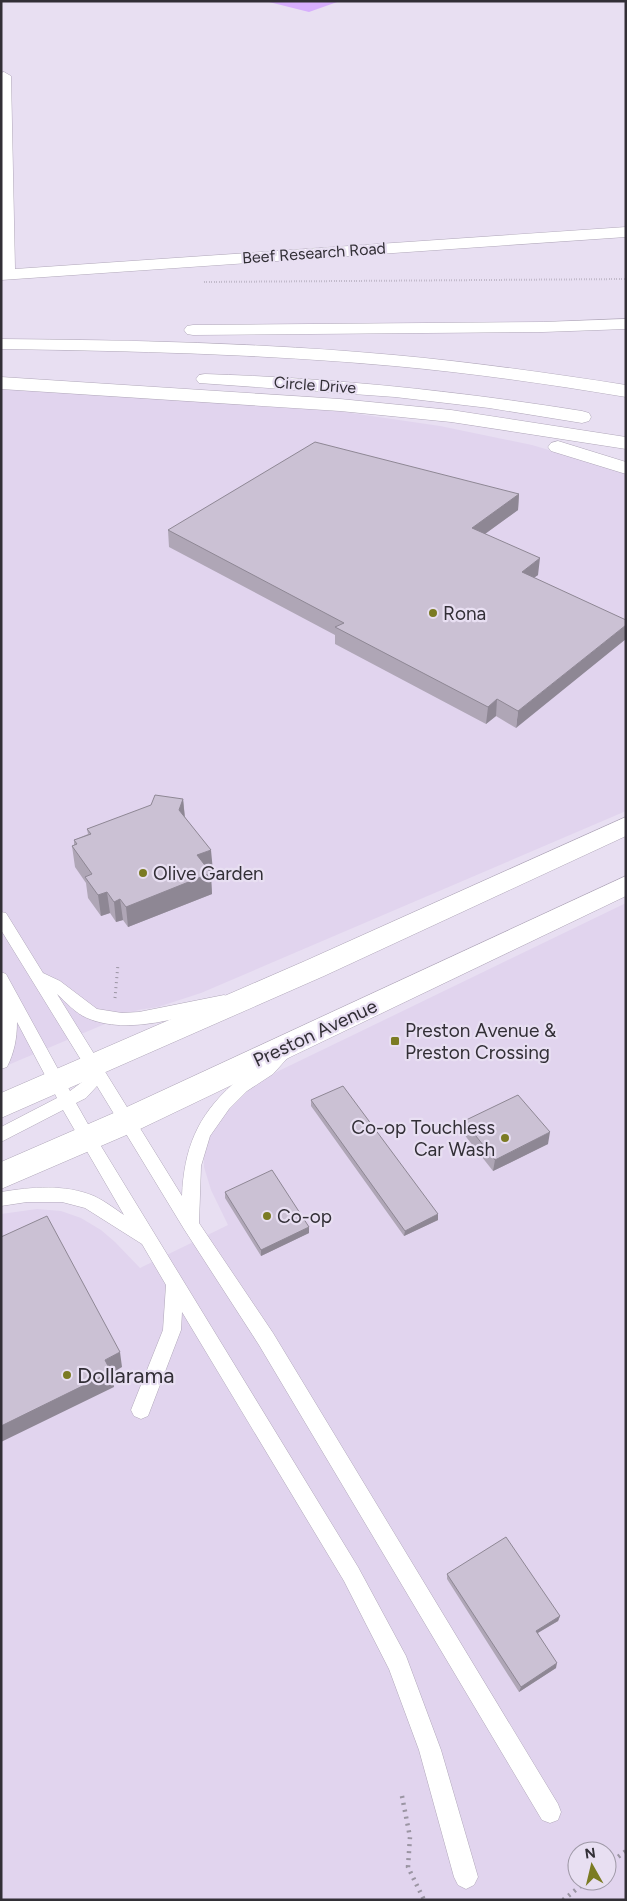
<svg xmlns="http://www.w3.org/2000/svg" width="627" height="1901" font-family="Figtree,sans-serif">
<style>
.built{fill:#e1d4ee;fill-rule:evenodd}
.water{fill:#d7aefd}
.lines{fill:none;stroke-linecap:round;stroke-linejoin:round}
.service-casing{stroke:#b0a7b9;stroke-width:1}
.minor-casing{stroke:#b0a7b9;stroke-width:1}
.secondary-casing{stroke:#b0a7b9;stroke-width:1}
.motorway-casing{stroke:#b0a7b9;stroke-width:1}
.path-far2{stroke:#9b95a3;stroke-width:2;stroke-dasharray:0.5 2;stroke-linecap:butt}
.path-far1{stroke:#9b95a3;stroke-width:3;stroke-dasharray:1 4;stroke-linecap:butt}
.path{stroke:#9b95a3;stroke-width:4.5;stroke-dasharray:2 5;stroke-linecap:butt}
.service{fill:#fff;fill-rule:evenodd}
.minor{fill:#fff;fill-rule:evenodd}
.secondary{fill:#fff;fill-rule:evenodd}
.motorway{fill:#fff;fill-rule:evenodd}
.wall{fill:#afa6b6}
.shaded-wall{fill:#8e8794}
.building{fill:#cbc1d4;stroke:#8e8794}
.poi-dot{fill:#7b7b23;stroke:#e8dff2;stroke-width:2}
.labels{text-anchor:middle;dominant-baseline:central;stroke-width:4.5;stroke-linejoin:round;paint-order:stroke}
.far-street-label{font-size:16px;fill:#322f36;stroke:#e8dff2}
.poi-label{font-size:19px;fill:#322f36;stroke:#e8dff2;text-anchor:start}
.street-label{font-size:19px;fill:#322f36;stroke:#e8dff2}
.near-poi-label{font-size:22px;fill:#322f36;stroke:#e8dff2;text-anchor:start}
</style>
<rect width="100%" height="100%" fill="#e8dff2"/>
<path class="built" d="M1,388L295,406L344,412L440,426L532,445L626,473V811L201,993L158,1007L138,1010L1,1068Z
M626,903V1900H1V1214L37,1209L61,1211L81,1218L101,1230L115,1242L140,1268L228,1225L211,1190L204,1167V1145L224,1111L260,1080ZM577,1851H607V1881H577Z"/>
<path class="water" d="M265,1H340L309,12Z"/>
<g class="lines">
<defs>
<path id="service" d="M1,912L6,913L43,973L60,981L97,1009L122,1013L139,1012L224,995L229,997L232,1001L229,1005L224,1007C182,1016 129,1036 87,1018C75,1013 66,1002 57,994L182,1196C184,1149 197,1116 233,1084C241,1078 251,1074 259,1067C269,1060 276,1044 290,1049L292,1053L273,1074L247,1091L229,1109L210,1136L201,1166L199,1223L273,1333L558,1804L561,1812L558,1820L550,1823L542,1820L259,1345L184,1229L97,1086L86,1098L76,1103L93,1133L358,1567L406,1656L441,1750L478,1877L474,1885L466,1889L458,1885L454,1877L419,1750L389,1669L344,1581L182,1312L181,1330L148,1416L141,1419L134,1416L131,1410L163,1330L166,1285L142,1244L85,1208L62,1202H27L1,1206V1192C32,1187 65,1184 94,1196C105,1201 115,1209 124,1215L63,1110L1,1142V1127L57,1098L17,1022C17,1039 14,1053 7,1067L1,1069V972L6,974L70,1091L82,1082L86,1068L1,930Z"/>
<path id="minor" d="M4,72L11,76L15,269L626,227V237L1,280V73Z"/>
<path id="secondary" d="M626,817V836L324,976L1,1118V1093L305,961Z
M626,876V896L138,1130L1,1189V1162L116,1112Z"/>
<path id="motorway" d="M626,319V329L543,332L193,335L187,334L184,330L187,326L193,325L543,322Z
M1,339C132,340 263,343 394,355C471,362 549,373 626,385V397C549,384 471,373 394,366C263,354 132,351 1,349Z
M205,374C332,378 457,391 582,411L589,413L591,417L589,421L582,423L489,408L395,397L199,383L196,379L199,375Z
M1,377L340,399L451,410L626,437V449L451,422L340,411L1,389Z
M558,441L626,462V474L551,451L548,447L551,443Z"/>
</defs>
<use href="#service" class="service-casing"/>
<use href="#minor" class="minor-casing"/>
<use href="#secondary" class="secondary-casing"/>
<use href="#motorway" class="motorway-casing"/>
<path class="path-far2" d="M204,282L626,279"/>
<path class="path-far1" d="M115,998L118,964"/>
<path class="path" d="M402,1796L410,1837L408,1867L424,1900
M607,1865L626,1851
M563,1900L587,1881"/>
<use href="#service" class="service"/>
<use href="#minor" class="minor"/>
<use href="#secondary" class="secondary"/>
<use href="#motorway" class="motorway"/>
</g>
<path class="wall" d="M519,494L518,510L485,534L538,575L534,577L516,728L496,716L486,724L335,644V635L169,547L168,530Z
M183,799L185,817L213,871L210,872L212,894L128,927L123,920L116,922L110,913L101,916L88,898L86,883L75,867L72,846L74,845V840L88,834L87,829Z
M311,1100L438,1220L404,1236L311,1106Z
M464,1121L548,1144L493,1171L463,1133Z
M225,1192L309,1227V1233L261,1256L225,1198Z
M447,1574L560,1616L558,1621L538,1633L556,1668L519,1692L447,1579Z"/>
<path class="shaded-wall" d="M519,494L518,510L471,544L472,528Z
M540,558L538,575L520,588L522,572Z
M626,625V639L516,728L518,711Z
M497,699L496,716L486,724L488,707Z
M183,799L185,820L179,810Z
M211,850L213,871L199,876L197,855Z
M211,873L212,894L128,927L126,907Z
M107,892L110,913L101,916L98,895Z
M120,899L123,920L116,922L114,902Z
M550,1132L548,1144L493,1171L495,1160Z
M438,1214V1220L404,1236L405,1231Z
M309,1227V1233L261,1256V1250Z
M120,1352L122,1367L112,1373L114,1387L1,1442V1426L105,1360Z
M560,1616L558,1621L534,1635L536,1631Z
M557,1663L556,1668L519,1692L521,1687Z"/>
<path class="building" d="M315,442L519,494L472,528L540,558L522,572L626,620V625L518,711L497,699L488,707L335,627L344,623L168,530Z
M155,795L183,799L179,810L211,850L197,855L211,873L126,907L120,899L114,902L107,892L98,895L85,877L92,874L72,846L77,844L74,840L91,834L87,829L151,805Z
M343,1086L438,1214L405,1231L311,1100Z
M518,1095L550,1132L495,1160L464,1121Z
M272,1170L309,1227L261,1250L225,1192Z
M47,1216L120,1352L105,1360L111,1372L1,1426V1237Z
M506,1537L560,1616L536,1631L557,1663L521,1687L447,1574Z"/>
<g class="poi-dot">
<circle cx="433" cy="613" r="5"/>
<circle cx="143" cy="873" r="5"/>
<rect x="390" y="1036" width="10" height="10" rx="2.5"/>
<circle cx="505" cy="1138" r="5"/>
<circle cx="267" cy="1216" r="5"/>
<circle cx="67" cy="1375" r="5"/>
</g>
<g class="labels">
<g class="far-street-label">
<text transform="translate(314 253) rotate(-4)">Beef Research Road</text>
<text transform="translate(315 385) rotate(4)">Circle Drive</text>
</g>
<g class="poi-label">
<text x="443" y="613">Rona</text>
<text x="153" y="873">Olive Garden</text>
<text x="405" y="1030">Preston Avenue &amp;<tspan x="405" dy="22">Preston Crossing</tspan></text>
<text x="495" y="1127" text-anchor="end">Co-op Touchless<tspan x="495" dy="22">Car Wash</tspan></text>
<text x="277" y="1216">Co-op</text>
</g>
<g class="street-label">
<text transform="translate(315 1033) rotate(-25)">Preston Avenue</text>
</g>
<g class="near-poi-label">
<text x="77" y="1375">Dollarama</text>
</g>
</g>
<rect width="627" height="1901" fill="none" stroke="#322f36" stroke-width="5"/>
<g transform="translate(592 1866) rotate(352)"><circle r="24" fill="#e8dff2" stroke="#9f99a7"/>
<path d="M0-4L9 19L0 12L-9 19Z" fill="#7b7b23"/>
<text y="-8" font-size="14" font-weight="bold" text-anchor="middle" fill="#322f36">N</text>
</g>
</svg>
